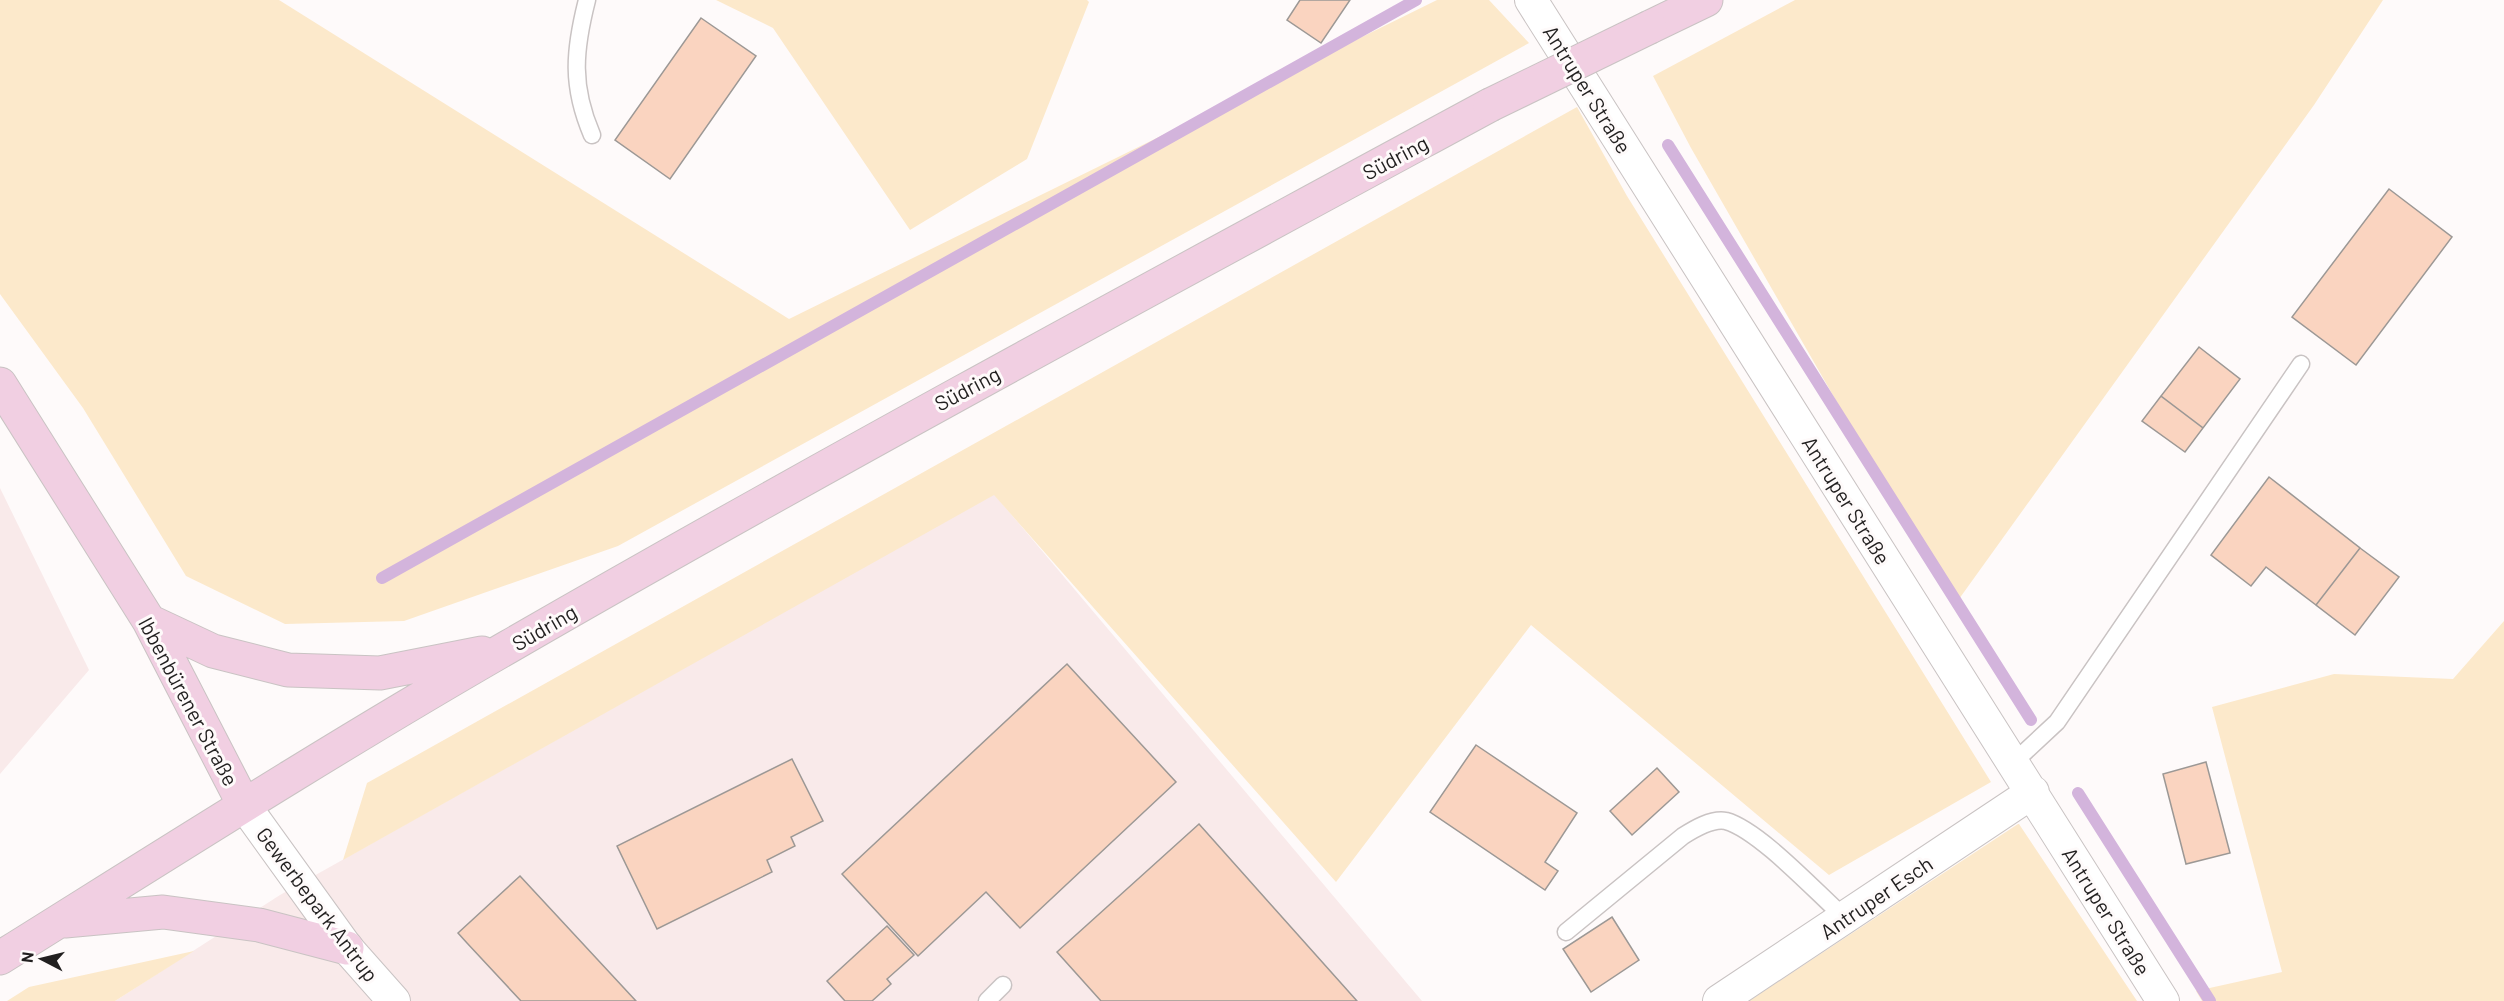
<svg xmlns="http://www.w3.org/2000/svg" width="2504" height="1001" font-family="Barlow,sans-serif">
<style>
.built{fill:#f9eaea}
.green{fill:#fce9cb}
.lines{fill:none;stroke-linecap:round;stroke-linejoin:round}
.stream{stroke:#d3b4dc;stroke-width:12}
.building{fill:#fad4c0;stroke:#9c9895;stroke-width:1.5}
.service-casing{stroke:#c9c3c3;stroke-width:19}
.minor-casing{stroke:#c9c3c3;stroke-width:34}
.secondary-casing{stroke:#c9c3c3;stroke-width:35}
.service{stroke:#fff;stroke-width:16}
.minor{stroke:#fff;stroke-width:32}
.secondary{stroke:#f1cfe2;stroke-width:33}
.secondary-bridge-casing{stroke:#c9c3c3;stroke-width:35;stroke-linecap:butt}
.secondary-bridge{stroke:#f1cfe2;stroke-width:33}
.labels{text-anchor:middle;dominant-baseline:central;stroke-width:6;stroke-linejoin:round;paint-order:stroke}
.street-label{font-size:21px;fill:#211f1f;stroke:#fefafa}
</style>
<rect width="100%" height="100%" fill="#fefafa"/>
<path class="built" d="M0,488L89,670L0,774Z
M994,494L1422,1001H115L280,895Z"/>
<path class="green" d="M0,0H279L789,319L1437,0H1489L1529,43L618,546L404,621L285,624L186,576L83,408L0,294Z
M716,0H1087L1089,2L1027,159L910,230L773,28Z
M1795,0H2383L2314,105L1954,606L1691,148L1653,76Z
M1577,107L1627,196L1991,782L1829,875L1531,625L1336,882L994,495L343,860L367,783Z
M2504,621V1001H2202L2196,991L2282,972L2212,707L2334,674L2453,679Z
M2019,824L2137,1001H1749L2018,824Z
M194,951L115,1001H7L29,987Z"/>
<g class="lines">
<path class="stream" d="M1668,145L2031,720
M382,578L1416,0
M2078,793L2210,1001"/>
</g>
<path class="building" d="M1300,0H1350L1321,43L1287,20Z
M701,18L756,56L670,179L615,140Z
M2389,189L2452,237L2356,365L2292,317Z
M2199,347L2240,379L2203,428L2161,396Z
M2161,396L2203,428L2185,452L2142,421Z
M2269,477L2360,548L2316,605L2266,567L2251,586L2211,555Z
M2360,548L2399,577L2355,635L2316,605Z
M1067,664L1176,782L1020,928L986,892L918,956L842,874Z
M1476,745L1577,813L1545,862L1558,871L1545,890L1430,812Z
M792,759L823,821L791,837L795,846L767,860L772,872L657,929L617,846Z
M2206,762L2230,853L2186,864L2163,774Z
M1657,768L1679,792L1632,835L1610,811Z
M1199,824L1357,1001H1101L1057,952Z
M520,876L636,1001H521L467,943L458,933Z
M1612,917L1639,960L1591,992L1563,949Z
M887,926L914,955L887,979L891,984L872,1001H845L827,981Z"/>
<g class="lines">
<defs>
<path id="service" d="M587,0C574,51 571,86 592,135
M2013,763L2057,722L2301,364
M1566,932L1683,836C1694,829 1712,818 1726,821C1759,830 1817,893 1844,917
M987,1001L1003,985"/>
<path id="minor" d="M1531,0L2163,1001
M244,805L347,948L394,1001
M1719,1001L2033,792"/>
<path id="secondary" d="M1650,27L1706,0
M0,384L149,621L244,805
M149,621L213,651L288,670L380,673L482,653
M65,921L163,912L259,925L347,948
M0,958C168,853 336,746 508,647C832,460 1161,283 1490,105"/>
</defs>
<use href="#service" class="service-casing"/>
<use href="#minor" class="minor-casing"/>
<use href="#secondary" class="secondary-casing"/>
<use href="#service" class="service"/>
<use href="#minor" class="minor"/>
<use href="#secondary" class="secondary"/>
<defs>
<path id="secondary-bridge" d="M1490,105L1650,27"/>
</defs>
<use href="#secondary-bridge" class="secondary-bridge-casing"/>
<use href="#secondary-bridge" class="secondary-bridge"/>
</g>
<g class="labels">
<g class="street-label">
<text transform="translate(1588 89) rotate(58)">Antruper Straße</text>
<text transform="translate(1395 157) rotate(-28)">Südring</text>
<text transform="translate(967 388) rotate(-28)">Südring</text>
<text transform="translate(1847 500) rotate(58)">Antruper Straße</text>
<text transform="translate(544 627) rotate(-30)">Südring</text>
<text transform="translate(189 701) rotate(62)">Ibbenbürener Straße</text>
<text transform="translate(1876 897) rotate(-34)">Antruper Esch</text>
<text transform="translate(318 904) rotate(53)">Gewerbepark Antrup</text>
<text transform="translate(2107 911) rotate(58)">Antruper Straße</text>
</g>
</g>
<g transform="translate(42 959) rotate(277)" stroke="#fefafa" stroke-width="4.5" paint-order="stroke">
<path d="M0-4.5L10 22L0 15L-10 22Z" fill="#211f1f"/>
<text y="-9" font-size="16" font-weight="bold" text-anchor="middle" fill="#211f1f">N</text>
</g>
</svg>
